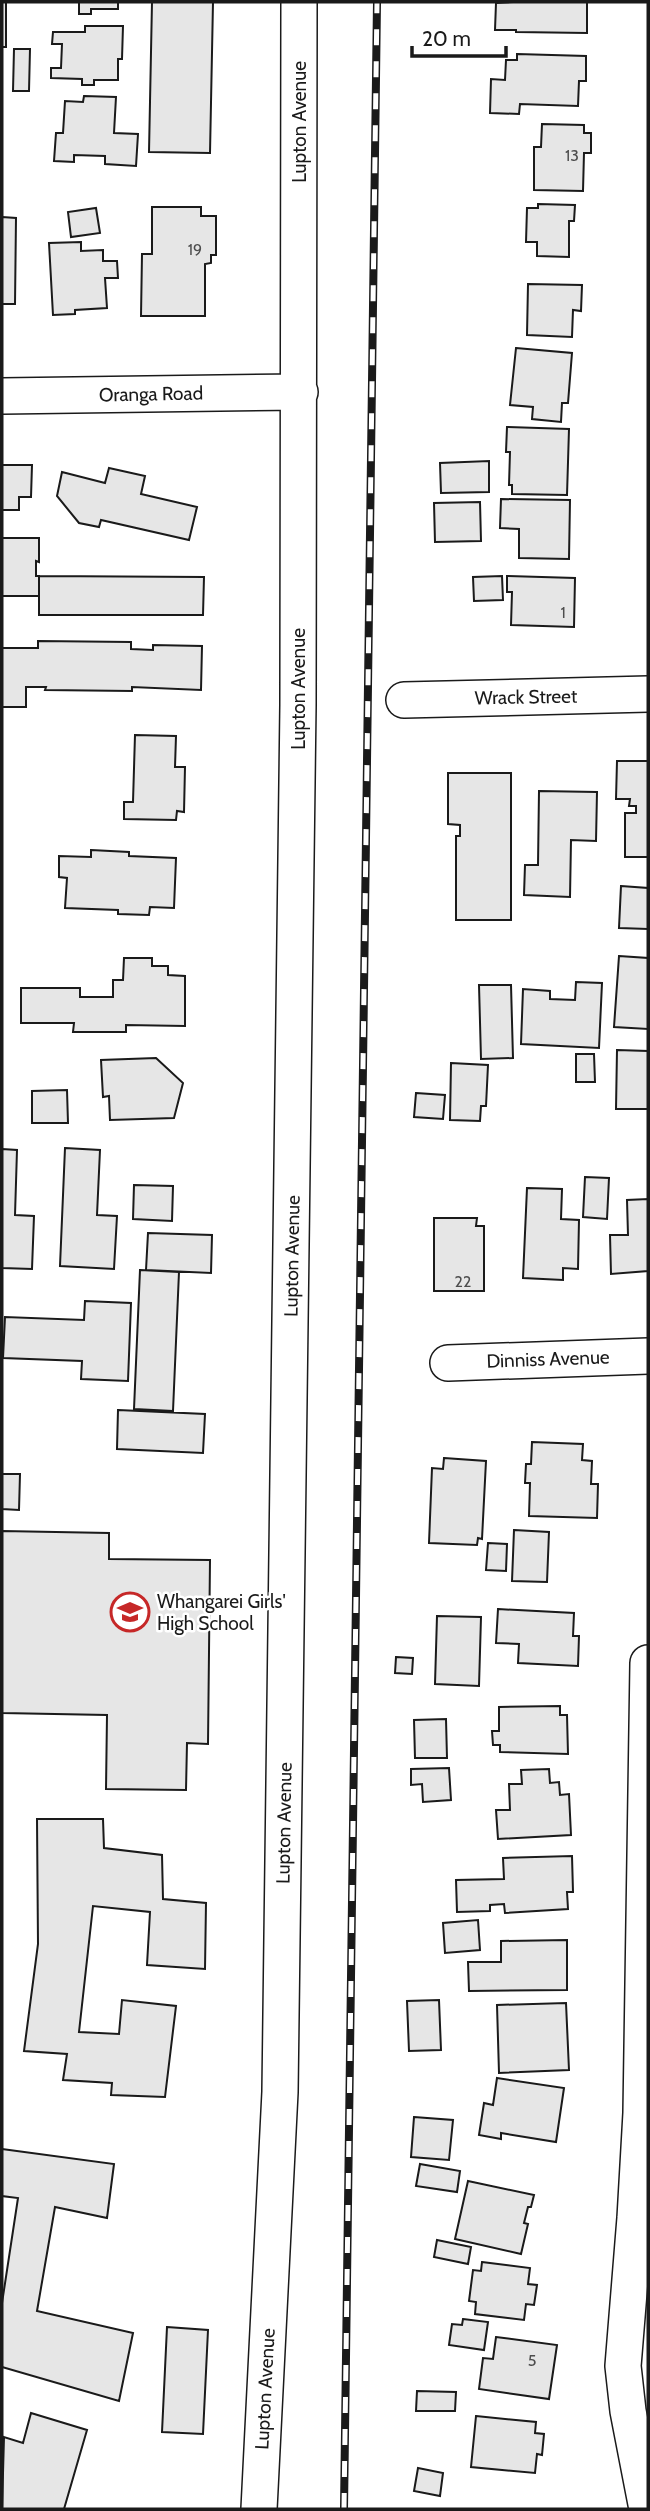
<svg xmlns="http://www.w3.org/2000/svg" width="650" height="2511" font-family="Cabin,sans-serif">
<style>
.building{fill:#e6e6e6;stroke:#1a1a1a;stroke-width:2}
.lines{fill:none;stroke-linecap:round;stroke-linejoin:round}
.minor-casing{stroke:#1a1a1a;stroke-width:38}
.minor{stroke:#fff;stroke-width:35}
.rail-casing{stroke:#1a1a1a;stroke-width:8}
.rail{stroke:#fff;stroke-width:5;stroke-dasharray:16;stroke-linecap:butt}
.labels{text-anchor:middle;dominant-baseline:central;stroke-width:5;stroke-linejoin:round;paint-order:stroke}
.number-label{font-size:16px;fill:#4d4d4d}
.street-label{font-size:19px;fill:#1a1a1a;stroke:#fff}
.poi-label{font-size:19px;fill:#1a1a1a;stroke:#fff;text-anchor:start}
</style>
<rect width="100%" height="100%" fill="#fff"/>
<path class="building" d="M2,2H6V47H2Z
M53,2H118V9H91V14H79V2Z
M152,2H213L210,153L149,152Z
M513,2H587V33L516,32V30H495L496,3Z
M85,26H123L122,59H118V80H94V85H82V79L51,78V68H61L62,44H52L53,32H85Z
M14,49H30L29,91H13Z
M517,54L586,56V81H579L578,106L520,104L519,114L490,113L491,79L505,80L506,60H517Z
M84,96L116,97L114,133L138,134L136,166L105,164V156L74,155V162L54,161L56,133H63L65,101L83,102Z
M542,124L584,125V133H591V153H584L583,191L534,190V147H541Z
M538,204L575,205L574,221H569V257L537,256V242H526L527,208H538Z
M152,207H201V216H216V255H211V263L205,264V316H141L142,254H152Z
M96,208L100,233L71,237L68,212Z
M2,217L16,218L15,304H2Z
M81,242V251L103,250V261H117L118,278H105L107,308L75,310V314L53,315L49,243Z
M528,284L582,285L581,311L573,310L572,337L527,335Z
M516,348L572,353L568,403H562L561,422L532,419L533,407L510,405Z
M507,427L569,429L567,495L512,494V485H509L510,452H506Z
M489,461V492L441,493L440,463Z
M2,465H32L31,497H19V510H2Z
M109,468L145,476L141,494L197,507L189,540L101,520L99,527L79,523L57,496L62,472L105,483Z
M501,499L570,500L569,559L519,558V529L500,528Z
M480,502L481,541L435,542L434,503Z
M2,538H39V562L36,561V576H39V596H2Z
M39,576L204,577L203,615H39Z
M502,576L503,600L474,601L473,577Z
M507,576L575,578L574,627L511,625L512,592H507Z
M38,641L131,642V649L153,650V645L202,646L201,690L132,687V691L45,690L46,687H26V707H2V648H38Z
M135,735L176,736L175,767H185L184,812L177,811L176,820L124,819V802H133Z
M617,761H648V857H625V813H636V806H629L630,799H616Z
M448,773H511V920H456V836H460V825L448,824Z
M539,791L597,792L596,841L571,840L570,897L524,895L525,865H538Z
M91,850L129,852V856L176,858L174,908L150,907L149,915L118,914V910L65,908L67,878L59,877V856L91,857Z
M621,886L648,888V929L619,928Z
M619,956L648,958V1029L614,1027Z
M124,958H152V966H168V975L185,976V1026L126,1025V1032H73L74,1023H21V988H80V997H113V980H123Z
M576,982L602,983L599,1048L521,1044L523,989L550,991V999L575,1000Z
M479,985H511L513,1058L481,1059Z
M617,1050L648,1051V1109H616Z
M576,1054H594L595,1082H576Z
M156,1058L183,1083L174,1118L110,1120L109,1096L103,1097L101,1060Z
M451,1063L488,1065L486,1106H481L480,1121L450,1120Z
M67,1090L68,1123H32V1091Z
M416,1093L445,1095L443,1119L414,1117Z
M65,1148L100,1150L97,1215L117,1216L114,1269L60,1266Z
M2,1149L17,1150L15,1215L34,1216L32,1269L2,1268Z
M585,1177L609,1178L607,1219L583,1217Z
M134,1185L173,1186L172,1221L133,1219Z
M527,1188L562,1189L561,1219L579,1220L578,1269L563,1268V1280L523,1278Z
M648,1199V1271L611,1274L610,1235H628L627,1200Z
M434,1218H477L476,1226H484V1291H434Z
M148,1233L212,1235L211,1273L146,1270Z
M140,1270L179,1272L173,1411L134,1409Z
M85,1301L131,1303L128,1381L81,1379L82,1361L3,1358L5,1317L84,1320Z
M118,1410L205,1414L203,1453L117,1449Z
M532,1442L583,1444L582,1460L592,1461L591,1484H598L597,1518L529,1516L530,1483H525L526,1464H531Z
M444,1458L486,1461L482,1539L478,1538L477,1545L429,1543L432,1468L443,1469Z
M2,1474H20L19,1510L2,1509Z
M514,1530L549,1532L547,1582L512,1581Z
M2,1531L109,1533V1559L210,1560L208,1744L187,1743L186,1790L106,1789L107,1715L2,1713Z
M488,1543L507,1544L506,1571L486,1570Z
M498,1609L574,1613L573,1636H579L578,1666L518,1663L519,1644L496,1643Z
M437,1616L481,1617L479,1686L435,1684Z
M396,1657L413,1658L412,1674L395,1673Z
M560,1706V1715H567L568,1754L500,1752V1745H493L492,1731H499V1707Z
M446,1719L447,1758H415L414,1720Z
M449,1768L451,1800L423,1802L422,1784L411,1785V1769Z
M549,1769L550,1783L559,1782L560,1795L569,1794L571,1835L498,1839L496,1810H510L509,1784H522L521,1770Z
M37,1819H103L104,1848L162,1855L163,1899L206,1903L205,1969L147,1965L150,1912L93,1906L79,2032L119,2034L122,2000L176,2006L165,2097L111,2095L112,2083L63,2080L67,2054L24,2051L38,1944Z
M572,1856L573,1892H567L568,1909L505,1913L504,1904L490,1905V1911L457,1912L456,1880L504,1879L503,1858Z
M478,1920L480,1950L445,1953L443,1923Z
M567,1940V1990L469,1991L468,1962H501V1941Z
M439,2000L441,2050L409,2051L407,2001Z
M566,2003L569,2070L499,2073L497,2005Z
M497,2078L564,2088L556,2142L501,2133V2139L479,2135L484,2103L493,2105Z
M414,2117L453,2120L449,2160L411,2157Z
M2,2149L114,2164L107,2218L55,2207L37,2311L133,2333L119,2401L2,2367V2303L18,2198L2,2196Z
M420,2164L460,2171L457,2192L416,2186Z
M468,2181L534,2195L531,2207H528L524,2223L528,2224L521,2254L455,2239Z
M437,2240L471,2247L468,2264L434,2257Z
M482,2262L530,2268L528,2284L537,2285L534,2305L526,2304L524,2320L475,2314L476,2302L469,2301L473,2270L481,2271Z
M463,2319L488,2322L484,2350L449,2345L452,2324L462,2325Z
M167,2327L208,2330L203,2434L162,2432Z
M496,2337L557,2345L549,2399L479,2389L483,2358L493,2359Z
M417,2391L456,2392L455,2411H416Z
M31,2413L87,2430L64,2509H2L4,2437L23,2443Z
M476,2416L536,2422L535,2433L544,2434L542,2455L537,2454L535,2473L471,2467Z
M418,2468L443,2473L440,2496L414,2491Z"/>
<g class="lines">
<defs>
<path id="minor" d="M2,396L300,392
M404,700L648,694
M448,1363L648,1356
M259,2509L280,2092L298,705L299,2
M647,2509L628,2411L623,2366L635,2218L641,2113L648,1663"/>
</defs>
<use href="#minor" class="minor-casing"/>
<use href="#minor" class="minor"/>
<defs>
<path id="rail" d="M344,2509L377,2"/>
</defs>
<use href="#rail" class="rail-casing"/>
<use href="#rail" class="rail"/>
</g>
<defs>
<symbol id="school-ring" viewBox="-11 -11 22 22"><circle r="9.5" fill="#fff" stroke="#c62828" stroke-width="1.5"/><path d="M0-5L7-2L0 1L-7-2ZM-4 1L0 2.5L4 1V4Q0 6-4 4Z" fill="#c62828"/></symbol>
</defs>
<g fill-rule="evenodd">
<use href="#school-ring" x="108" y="1590" width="44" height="44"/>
</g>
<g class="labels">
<g class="number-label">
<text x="572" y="155">13</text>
<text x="195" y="249">19</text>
<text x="563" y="612">1</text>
<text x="463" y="1281">22</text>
<text x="532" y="2360">5</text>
</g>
<g class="street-label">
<text transform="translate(299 122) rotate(-90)">Lupton Avenue</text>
<text transform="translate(151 394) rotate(-1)">Oranga Road</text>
<text transform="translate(298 689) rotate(-90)">Lupton Avenue</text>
<text transform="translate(526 697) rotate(-1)">Wrack Street</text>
<text transform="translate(292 1256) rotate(-89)">Lupton Avenue</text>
<text transform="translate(548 1359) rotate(-2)">Dinniss Avenue</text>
<text transform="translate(284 1823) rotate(-89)">Lupton Avenue</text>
<text transform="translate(265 2389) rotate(-87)">Lupton Avenue</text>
</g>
<g class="poi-label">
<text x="157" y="1601">Whangarei Girls'<tspan x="157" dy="22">High School</tspan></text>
</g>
</g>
<rect width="650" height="2511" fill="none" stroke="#1a1a1a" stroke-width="7"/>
<path d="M412 46v10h94v-10" fill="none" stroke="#1a1a1a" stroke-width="3.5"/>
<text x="422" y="46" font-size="21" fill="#1a1a1a" stroke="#ffffff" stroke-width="5" paint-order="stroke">20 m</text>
</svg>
